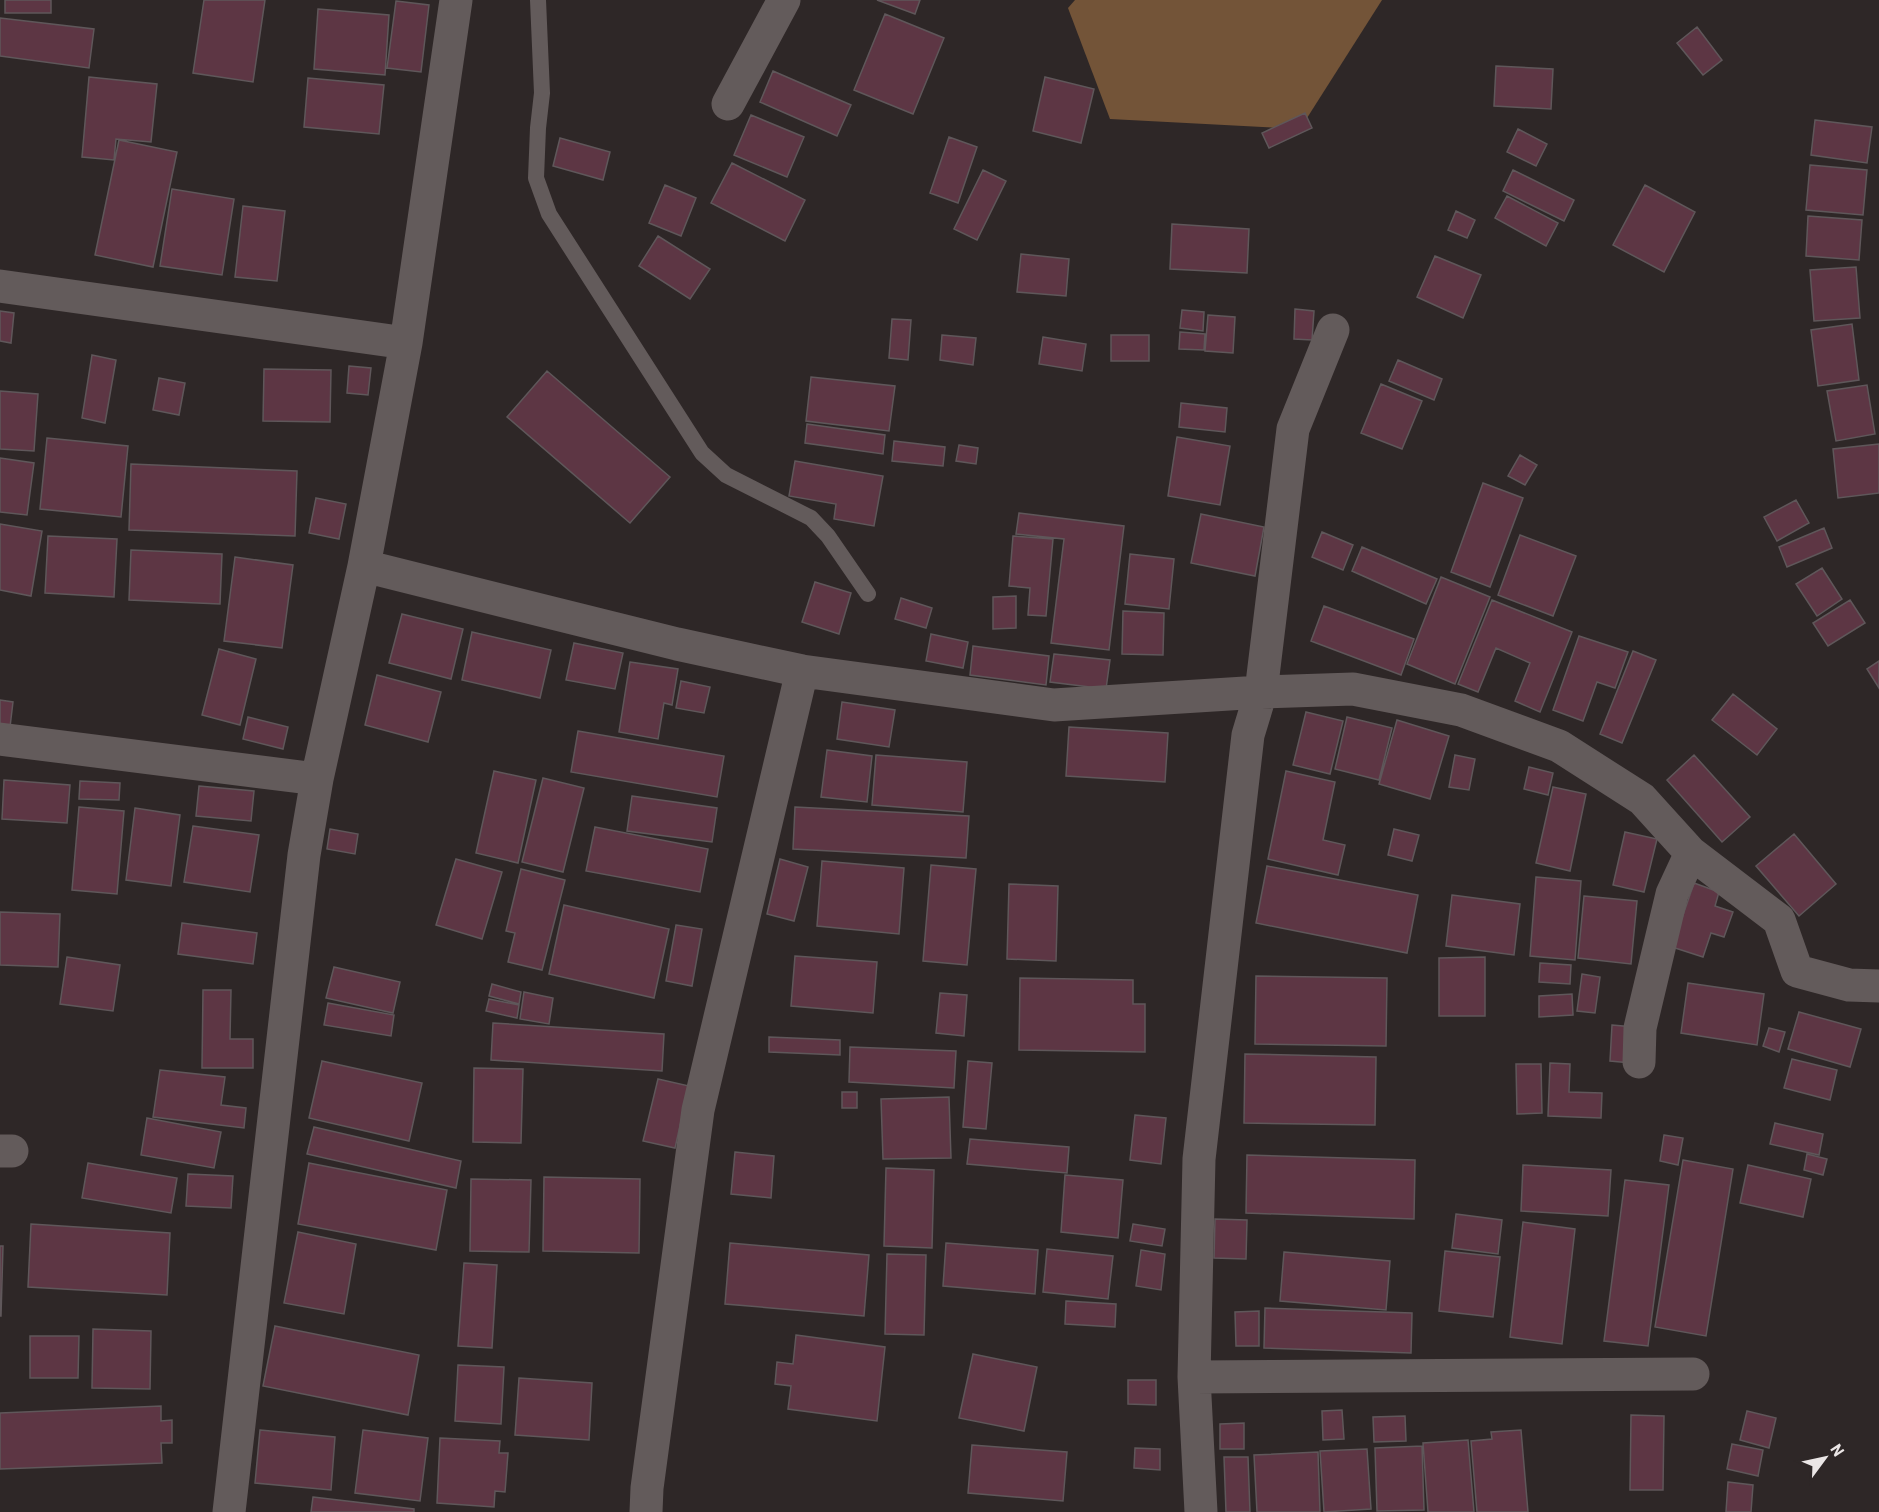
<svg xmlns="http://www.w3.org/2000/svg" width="1879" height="1512" font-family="Barlow,sans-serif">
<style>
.forest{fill:#735438}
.building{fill:#5d3644;stroke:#5f575a;stroke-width:1.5}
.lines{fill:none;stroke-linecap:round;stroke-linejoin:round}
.lane{stroke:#635b5b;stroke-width:16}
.street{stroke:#635b5b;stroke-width:33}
</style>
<rect width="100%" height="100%" fill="#2e2727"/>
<path class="forest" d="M1075,0H1382L1300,129L1110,119L1068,8Z"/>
<path class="building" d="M5,0H51V13H5Z
M204,0H265L253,82L193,73Z
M877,0H920L915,14Z
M396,1L429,5L421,72L387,68Z
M318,9L389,15L385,75L314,69Z
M885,14L944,38L913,114L854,90Z
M0,18L94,29L89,68L0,56Z
M1697,27L1722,60L1703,75L1677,43Z
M1496,66L1553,69L1551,109L1494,106Z
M773,71L851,105L837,136L760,102Z
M89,77L157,84L151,142L116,139L114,160L82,157Z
M1045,77L1094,89L1081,143L1033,131Z
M308,78L384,85L379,134L304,127Z
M1305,113L1312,128L1269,148L1262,133Z
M751,115L804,137L787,177L734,155Z
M1815,120L1872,127L1867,163L1811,155Z
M1518,129L1547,144L1536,166L1507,152Z
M949,137L977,147L958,203L930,193Z
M560,138L610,152L603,180L553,166Z
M119,140L177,152L153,267L95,255Z
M732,163L805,200L785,241L711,203Z
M1810,165L1867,170L1863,215L1806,210Z
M983,170L1006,181L977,240L954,229Z
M1513,170L1574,200L1564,221L1503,191Z
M665,185L696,198L681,236L649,223Z
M1645,185L1695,212L1664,272L1613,245Z
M172,189L234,199L222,275L160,266Z
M1507,196L1558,223L1546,246L1495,218Z
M243,206L285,211L277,281L235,277Z
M1456,211L1475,220L1467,238L1448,230Z
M1808,216L1862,220L1859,260L1806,256Z
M1172,224L1249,229L1247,273L1170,269Z
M658,236L710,269L690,299L639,266Z
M1021,254L1069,259L1066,296L1017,292Z
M1435,256L1481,275L1463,318L1417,297Z
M1856,267L1860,318L1814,321L1810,270Z
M1295,309L1314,311L1312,340L1294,339Z
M1182,310L1204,312L1203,331L1180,328Z
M0,311L14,313L11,343L0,341Z
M1208,315L1235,317L1233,353L1205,351Z
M892,319L911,320L908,360L889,358Z
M1852,324L1859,380L1818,386L1811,330Z
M1180,332L1205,334L1204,350L1179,349Z
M942,335L976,338L973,365L940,360Z
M1111,335H1149V361H1111Z
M1043,337L1086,344L1082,371L1039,364Z
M92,355L116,360L105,423L82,418Z
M1398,360L1442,379L1434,400L1389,381Z
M349,366L371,368L368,395L347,393Z
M264,369L331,370L330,422L263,421Z
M547,371L670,477L630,523L507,417Z
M811,377L895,386L889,431L806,421Z
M159,378L185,383L179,415L153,410Z
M1381,384L1422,401L1402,449L1361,433Z
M1867,385L1875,434L1836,441L1827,391Z
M0,391L38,394L34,451L0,449Z
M1181,403L1227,408L1225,432L1179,427Z
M807,424L885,435L883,454L805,443Z
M1177,437L1230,446L1220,505L1168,496Z
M47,438L128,446L121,517L40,509Z
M894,441L945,447L943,466L892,461Z
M1879,444V493L1838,498L1833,449Z
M959,445L978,448L976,464L956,461Z
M1520,455L1537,465L1525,485L1508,476Z
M0,458L34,463L27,515L0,512Z
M795,461L883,476L874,526L834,519L836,504L789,496Z
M131,464L297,471L295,536L129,530Z
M1483,483L1523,498L1490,587L1451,572Z
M316,498L346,504L339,539L309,533Z
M1796,500L1809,523L1777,541L1764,517Z
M1019,513L1124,526L1109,650L1051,643L1064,539L1016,534Z
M1201,514L1264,527L1255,576L1191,563Z
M0,524L42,531L31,596L0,590Z
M1824,528L1832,548L1787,567L1779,547Z
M1322,532L1353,545L1343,570L1312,557Z
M1520,535L1576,556L1553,616L1498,595Z
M48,536L117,539L114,597L45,593Z
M1013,536L1053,539L1046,616L1028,615L1030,588L1009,586Z
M1362,547L1437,579L1426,604L1352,571Z
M131,550L222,554L220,604L129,600Z
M1130,554L1174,559L1169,609L1125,604Z
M235,557L293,565L282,648L224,641Z
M1822,568L1842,599L1817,616L1796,584Z
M1441,577L1490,597L1455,684L1407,664Z
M815,582L851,593L839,634L802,622Z
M1016,596V628L993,629V597Z
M901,598L932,608L926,628L895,619Z
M1492,600L1572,632L1540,712L1515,701L1530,663L1496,648L1478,692L1458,684Z
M1850,600L1865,623L1828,646L1813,623Z
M1324,606L1414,639L1401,675L1311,641Z
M1123,611L1164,613L1163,655L1122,654Z
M402,614L463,629L451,679L389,663Z
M472,632L551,650L540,698L462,680Z
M931,634L968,642L963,668L926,661Z
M1579,636L1628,652L1615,688L1597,682L1583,721L1553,710Z
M574,643L623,653L615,689L566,680Z
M973,646L1049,656L1046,685L970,675Z
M219,649L256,659L240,725L202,715Z
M1633,651L1656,660L1622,743L1600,734Z
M1054,654L1110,660L1106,689L1050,682Z
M1879,661V688L1867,669Z
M630,662L678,669L672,705L664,703L658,739L619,732Z
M377,675L441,692L428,742L365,725Z
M681,681L710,687L704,713L676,708Z
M1733,694L1777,729L1757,755L1712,720Z
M0,700L13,702L10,727L0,726Z
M842,702L895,710L889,747L837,739Z
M1306,712L1343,721L1330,774L1293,765Z
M248,717L288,727L283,749L243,739Z
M1347,717L1392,728L1379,780L1335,769Z
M1397,720L1449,736L1430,799L1379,784Z
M1069,727L1168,733L1165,782L1066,776Z
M578,731L724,756L717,797L571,772Z
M827,750L872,756L867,802L821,797Z
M876,755L967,762L963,812L872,805Z
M1455,755L1475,759L1469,790L1449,787Z
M1694,755L1750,817L1722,842L1667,780Z
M1529,767L1553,773L1548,795L1524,789Z
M494,771L536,780L518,863L476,853Z
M1286,771L1335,782L1323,840L1345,845L1338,875L1268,859Z
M543,778L584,788L563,872L522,862Z
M4,780L70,785L67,823L2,819Z
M80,781L120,783L119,800L79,799Z
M199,786L254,791L251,821L196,816Z
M1553,787L1586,794L1570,871L1536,863Z
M632,796L717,808L712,842L627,831Z
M79,807L124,811L117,894L72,890Z
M795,807L969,816L966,858L793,849Z
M135,808L180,815L171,886L126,880Z
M193,826L259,835L250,892L184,882Z
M595,827L708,849L700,892L586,871Z
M330,829L358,834L355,854L327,849Z
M1394,829L1419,835L1412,861L1388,855Z
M1625,832L1657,839L1644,892L1613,885Z
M1794,834L1836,884L1799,916L1756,866Z
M456,859L502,872L482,939L436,925Z
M780,859L808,867L794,921L767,914Z
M822,861L904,868L899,934L817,926Z
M931,865L976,869L967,965L923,961Z
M1267,866L1418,895L1407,953L1256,923Z
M521,869L565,880L542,970L508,962L515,933L506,931Z
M1536,877L1581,881L1575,960L1530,956Z
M1694,883L1719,892L1715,906L1733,912L1724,937L1711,933L1703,957L1672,947Z
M1009,884L1058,886L1056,961L1007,959Z
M1452,895L1520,904L1514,955L1446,946Z
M1584,896L1637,901L1631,964L1578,958Z
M564,905L669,929L654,998L549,974Z
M0,912L60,914L58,967L0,965Z
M182,923L257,933L253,964L178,954Z
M676,925L702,929L692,986L666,981Z
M795,956L877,962L873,1013L791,1006Z
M67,957L120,965L113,1011L60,1004Z
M1485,957V1016H1439V958Z
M1540,963L1571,965L1570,984L1539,982Z
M334,967L400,982L393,1013L326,998Z
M1582,974L1600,977L1595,1013L1577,1011Z
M1256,976L1387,978L1386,1046L1255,1044Z
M1020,978L1133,980V1004H1145V1052L1019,1050Z
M1688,983L1764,994L1757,1045L1681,1033Z
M492,984L521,992L519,1004L489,996Z
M203,990H231L230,1039H253V1068H202Z
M524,992L553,998L549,1024L520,1019Z
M940,993L967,995L964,1036L936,1033Z
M1572,994L1573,1015L1539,1017V996Z
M489,999L519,1005L517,1018L486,1011Z
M328,1003L394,1015L391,1036L324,1025Z
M1799,1012L1861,1029L1850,1067L1788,1049Z
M493,1023L664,1034L662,1071L491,1060Z
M1612,1025L1634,1027L1631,1063L1610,1061Z
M1769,1028L1785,1032L1779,1052L1763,1046Z
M769,1037L840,1040V1055L769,1052Z
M850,1047L956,1051L954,1088L849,1082Z
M1245,1054L1376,1057L1375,1125L1244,1123Z
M1792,1059L1837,1070L1830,1100L1784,1088Z
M322,1061L422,1083L409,1141L309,1118Z
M968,1061L992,1063L986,1129L963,1127Z
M1550,1063L1570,1064L1569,1092L1602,1093L1601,1118L1548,1116Z
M1516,1064H1541L1542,1113L1517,1114Z
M474,1068L523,1069L521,1143L473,1142Z
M160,1070L225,1077L221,1105L246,1108L244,1128L153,1117Z
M658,1079L689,1086L675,1148L643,1141Z
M842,1092H857V1108H842Z
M949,1097L951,1158L883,1159L881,1099Z
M1135,1115L1166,1118L1161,1164L1130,1160Z
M147,1118L221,1132L214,1168L141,1155Z
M1775,1123L1823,1134L1819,1155L1770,1144Z
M314,1127L461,1161L456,1188L307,1154Z
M1664,1135L1683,1138L1678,1165L1660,1161Z
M970,1139L1069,1147L1067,1173L967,1164Z
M735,1152L774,1156L771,1198L731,1194Z
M1807,1154L1827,1159L1823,1175L1804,1170Z
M1247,1155L1415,1160L1414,1219L1246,1213Z
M1683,1160L1733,1169L1706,1336L1655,1327Z
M88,1163L177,1178L171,1213L82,1198Z
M309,1163L447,1190L436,1250L298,1224Z
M1523,1165L1611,1170L1608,1216L1521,1211Z
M1748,1165L1811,1179L1803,1217L1740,1203Z
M886,1168L934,1170L932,1248L884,1246Z
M188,1174L233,1176L231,1208L186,1206Z
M1065,1175L1123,1180L1118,1238L1061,1232Z
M544,1177L640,1179L639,1253L543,1251Z
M471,1179L531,1180L529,1252L470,1251Z
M1625,1180L1669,1185L1648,1346L1604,1341Z
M1456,1214L1502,1220L1498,1254L1452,1248Z
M1215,1219L1247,1220L1246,1259L1214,1258Z
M1523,1222L1575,1229L1562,1344L1510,1337Z
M31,1224L170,1233L167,1295L28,1287Z
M1133,1224L1165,1229L1162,1246L1130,1241Z
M298,1232L356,1244L344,1314L284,1303Z
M730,1243L869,1255L864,1316L725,1304Z
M946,1243L1038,1250L1035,1294L943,1286Z
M0,1246H3L1,1316H0Z
M1047,1249L1113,1256L1108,1299L1043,1292Z
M1141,1250L1165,1254L1161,1290L1136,1286Z
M1445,1251L1500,1257L1493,1317L1439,1311Z
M1284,1252L1390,1261L1386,1310L1280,1301Z
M887,1254L926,1255L924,1335L885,1334Z
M464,1263L497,1265L492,1348L458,1346Z
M1066,1301L1116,1304L1115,1327L1065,1324Z
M1265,1308L1412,1313L1411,1353L1264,1348Z
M1259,1311V1346H1236L1235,1312Z
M275,1326L419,1355L408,1415L263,1386Z
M93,1329L151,1331L150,1389L92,1388Z
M796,1335L885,1347L877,1421L788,1409L791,1386L775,1384L777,1362L793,1364Z
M30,1336H79L78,1378H30Z
M973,1354L1037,1367L1024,1431L959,1418Z
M458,1365L504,1367L501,1424L455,1421Z
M519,1378L592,1383L589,1440L515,1435Z
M1128,1380H1156V1405L1128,1404Z
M161,1406V1421L172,1420V1443H161L162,1463L0,1469V1413Z
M1342,1410L1344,1439L1323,1440L1322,1411Z
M1747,1411L1776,1418L1769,1448L1740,1440Z
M1631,1415L1664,1416L1663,1490H1630Z
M1405,1416L1406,1441L1374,1442L1373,1417Z
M1244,1423V1449H1220V1424Z
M260,1430L335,1437L331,1490L255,1483Z
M363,1430L428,1438L420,1501L355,1493Z
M1521,1430L1528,1512H1477L1471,1441L1492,1439L1491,1432Z
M440,1438L500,1441L499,1453H508L505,1492L495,1491L494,1507L437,1503Z
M1468,1440L1474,1512H1428L1423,1443Z
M1732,1444L1763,1450L1758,1476L1727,1469Z
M972,1445L1067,1452L1063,1501L968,1493Z
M1422,1446L1424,1510L1377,1511L1375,1448Z
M1135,1448L1160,1449V1470L1134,1468Z
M1367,1449L1371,1509L1324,1512L1320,1451Z
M1318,1452L1320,1512H1257L1254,1455Z
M1224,1457H1248L1250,1512H1226Z
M1728,1482L1753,1485L1751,1512H1726Z
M313,1497L414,1509V1512H311Z"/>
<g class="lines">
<path class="lane" d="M538,0L542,93L538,128L536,178L549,214L702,453L726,475L811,518L828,536L868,594"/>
<path class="street" d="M728,104L784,0
M0,286L406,343
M364,566L677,644L802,671L1054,705L1261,692L1353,689L1461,710L1559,746L1642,799L1691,853L1779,920L1797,971L1849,985L1879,986
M0,739L317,779
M1639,1062L1640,1028L1672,894L1691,853
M0,1151H12
M1194,1377L1693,1374
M229,1512L304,855L317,779L364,566L406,343L456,0
M646,1512L647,1488L698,1110L802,671
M1201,1512L1194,1377L1199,1159L1248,735L1261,692L1293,429L1333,330"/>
</g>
<g transform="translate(1825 1458) rotate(57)" stroke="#2e2727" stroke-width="4.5" paint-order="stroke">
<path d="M0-4.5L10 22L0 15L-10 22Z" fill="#ebe6e6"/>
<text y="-9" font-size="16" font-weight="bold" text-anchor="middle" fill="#ebe6e6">N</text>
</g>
</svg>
